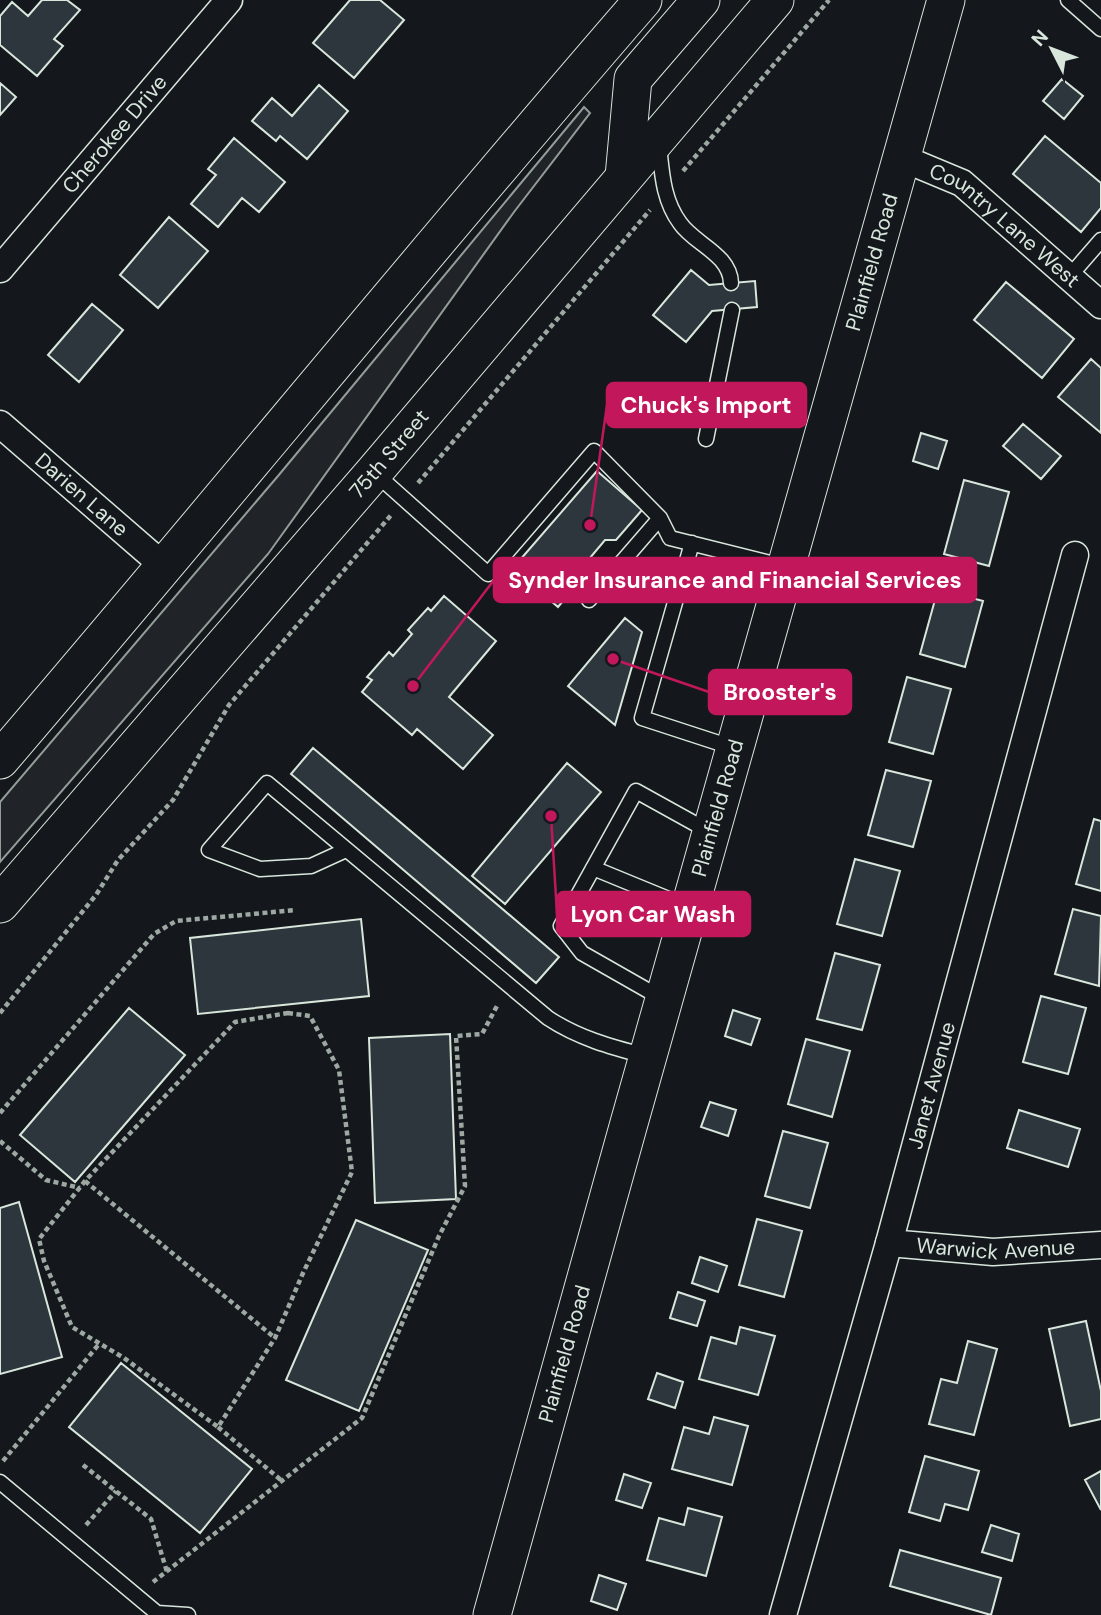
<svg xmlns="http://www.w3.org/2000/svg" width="1101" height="1615" font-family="'DM Sans',sans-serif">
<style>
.green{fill:#202428;stroke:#939e99;stroke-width:2}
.building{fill:#2c363c;stroke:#d8e6dc;stroke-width:2}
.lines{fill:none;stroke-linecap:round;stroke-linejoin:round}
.service-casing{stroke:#d8e6dc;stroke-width:17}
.minor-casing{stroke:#d8e6dc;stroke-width:29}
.secondary-casing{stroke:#d8e6dc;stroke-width:39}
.path{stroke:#9da8a2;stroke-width:4.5;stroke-dasharray:5 3.5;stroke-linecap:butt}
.service{stroke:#14181c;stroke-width:14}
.minor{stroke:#14181c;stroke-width:26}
.secondary{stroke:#14181c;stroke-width:37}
.labels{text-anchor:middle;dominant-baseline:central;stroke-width:5;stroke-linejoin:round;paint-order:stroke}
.street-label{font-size:21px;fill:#d8e6dc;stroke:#14181c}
.leader{fill:none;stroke:#c2185b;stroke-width:2.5}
.callout-dot{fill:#c2185b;stroke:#14181c;stroke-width:2.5}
.callout{fill:#c2185b;stroke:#c2185b;stroke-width:2.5}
.callout-label{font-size:23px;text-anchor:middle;font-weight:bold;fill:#fff}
</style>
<rect width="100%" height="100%" fill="#14181c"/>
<path class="green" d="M584,107L590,113L514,212L268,554L0,862V802L278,476Z"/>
<path class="building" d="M42,0H67L80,10L54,39L63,46L37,76L0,45V16L12,2L28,16Z
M350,0H380L404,20L354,78L313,43Z
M1062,79L1083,96L1064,119L1043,101Z
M0,83L16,97L0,115Z
M319,85L348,111L307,159L280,136L276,141L252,121L272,98L292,116Z
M1045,136L1101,183V208L1081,232L1013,174Z
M234,138L285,182L259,212L242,198L218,227L191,204L216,175L208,169Z
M169,217L208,251L158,308L120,275Z
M691,270L709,285L755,281L757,307L712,311L686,342L653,315Z
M1006,282L1074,339L1042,378L974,320Z
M92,304L123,330L79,382L48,355Z
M1091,359L1101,368V433L1058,397Z
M1023,424L1061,456L1041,479L1003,446Z
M921,433L947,441L938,469L913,461Z
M597,471L642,510L616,540H605L568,584L573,589L558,607L513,568Z
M964,480L1009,492L989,566L944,554Z
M938,589L983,601L965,667L920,654Z
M444,596L496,641L449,697L493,735L463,769L417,729L412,735L362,692L372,680L367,677L389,652L393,656L412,634L408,630L428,608L431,611Z
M625,618L642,632L615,725L568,686Z
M907,677L951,689L933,754L889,742Z
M313,748L559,957L536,983L291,774Z
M567,763L601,792L505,904L472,876Z
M886,770L931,781L913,847L868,835Z
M1094,819L1101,821V891L1076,884Z
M855,859L900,871L882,936L837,924Z
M1073,909L1101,916L1099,986L1055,974Z
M361,919L369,996L198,1014L190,938Z
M835,953L880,965L862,1030L817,1019Z
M1041,996L1086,1008L1068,1074L1023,1062Z
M129,1008L185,1055L75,1182L20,1135Z
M733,1010L760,1019L751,1045L725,1036Z
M450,1034L456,1199L375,1203L369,1038Z
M806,1039L850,1051L832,1117L788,1104Z
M710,1102L736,1110L728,1136L701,1127Z
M1019,1110L1080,1129L1068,1167L1007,1148Z
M783,1131L828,1143L810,1208L765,1196Z
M19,1202L62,1357L0,1374V1208Z
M757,1219L802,1231L784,1297L739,1285Z
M356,1220L428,1250L359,1411L286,1380Z
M700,1257L727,1266L718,1292L692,1283Z
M678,1292L705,1301L697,1326L670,1318Z
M1086,1321L1101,1391V1419L1070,1426L1049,1329Z
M740,1327L775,1336L758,1395L699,1379L711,1337L736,1344Z
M968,1341L997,1349L974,1435L929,1424L941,1379L957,1383Z
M121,1363L252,1469L200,1533L69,1427Z
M657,1373L683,1382L675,1408L648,1399Z
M714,1417L748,1426L732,1485L672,1469L684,1427L709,1434Z
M925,1456L979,1471L968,1510L945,1504L940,1521L909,1512Z
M1101,1471V1510L1085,1480Z
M624,1474L651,1483L642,1508L616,1500Z
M688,1508L722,1517L706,1576L647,1560L659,1518L684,1525Z
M991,1525L1019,1534L1012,1561L982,1552Z
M900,1550L1001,1578L991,1615L890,1586Z
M599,1575L626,1584L617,1610L591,1601Z"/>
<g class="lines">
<defs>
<path id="service" d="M1068,0L1101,29
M659,146C662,173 663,200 680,223C694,244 730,254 731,283
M1069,277L1101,240
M706,439L732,310
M375,473L488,574L594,451L660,518L670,538L786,567
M692,543L642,718L734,748
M589,600L660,518
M346,850L311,866L260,869L209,850L267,783L548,1018C578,1038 611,1047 646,1056
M593,868L688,907
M661,998L582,953L561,926L636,791L710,832
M0,1482L157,1613L188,1615"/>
<g id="minor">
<path id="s1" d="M902,158L962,183L1101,305"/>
<path id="s2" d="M0,269L229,0"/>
<path id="s3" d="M0,424L165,567"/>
<path id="s4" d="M889,1243L993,1252L1101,1245"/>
<path id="s5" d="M783,1615L889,1243L1075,555"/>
</g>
<g id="secondary">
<path d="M624,177L633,79L701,0"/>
<path d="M0,760C216,508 425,251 643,0"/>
<path id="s6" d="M0,904L374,472L775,0"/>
<path id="s7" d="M492,1615C641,1076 794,538 946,0"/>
</g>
</defs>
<use href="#service" class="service-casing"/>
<use href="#minor" class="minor-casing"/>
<use href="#secondary" class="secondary-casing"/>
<path class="path" d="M683,171L829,0
M418,483L650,210
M0,1013L96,895L118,860L173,800L229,705L392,514
M288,1013L310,1016L339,1070L352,1172L303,1273L275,1338L218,1427L124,1358L72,1327L44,1261L39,1239L85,1181L235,1022Z
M0,1113L154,934L176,921L296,910
M0,1141L46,1180L80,1188
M85,1181L275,1338
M218,1427L282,1481
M3,1461L99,1344
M83,1465L151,1519L167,1572
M86,1525L116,1491
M153,1582L362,1418L439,1236L465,1186L456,1036L482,1034L498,1004"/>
<use href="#service" class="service"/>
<use href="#minor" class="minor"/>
<use href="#secondary" class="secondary"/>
</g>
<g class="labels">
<g class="street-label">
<text stroke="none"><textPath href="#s2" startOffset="177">Cherokee Drive</textPath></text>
<text stroke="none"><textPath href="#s1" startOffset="124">Country Lane West</textPath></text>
<text stroke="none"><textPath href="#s7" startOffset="1405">Plainfield Road</textPath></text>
<text stroke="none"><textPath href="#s6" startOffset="595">75th Street</textPath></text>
<text stroke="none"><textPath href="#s3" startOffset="108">Darien Lane</textPath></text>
<text stroke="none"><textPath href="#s7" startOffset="838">Plainfield Road</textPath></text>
<text stroke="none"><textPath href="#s5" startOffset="550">Janet Avenue</textPath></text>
<text stroke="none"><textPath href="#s4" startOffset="107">Warwick Avenue</textPath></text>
<text stroke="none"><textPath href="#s7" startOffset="271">Plainfield Road</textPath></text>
</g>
</g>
<path class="leader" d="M590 525L607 405M413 686L494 580M613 659L709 692M551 816L557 914"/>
<g class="callout-dot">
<circle cx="590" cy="525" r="7"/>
<circle cx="413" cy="686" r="7"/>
<circle cx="613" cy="659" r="7"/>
<circle cx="551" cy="816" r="7"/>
</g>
<g class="callout">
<rect x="607" y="383" width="199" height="44" rx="7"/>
<rect x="494" y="558" width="482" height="44" rx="7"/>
<rect x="709" y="670" width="142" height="44" rx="7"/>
<rect x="557" y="892" width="193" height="44" rx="7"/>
</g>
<g class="callout-label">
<text x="706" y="413">Chuck's Import</text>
<text x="735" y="588">Synder Insurance and Financial Services</text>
<text x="780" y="700">Brooster's</text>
<text x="653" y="922">Lyon Car Wash</text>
</g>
<g transform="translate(1052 49) rotate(312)" stroke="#14181c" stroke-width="5" paint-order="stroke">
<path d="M0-5L12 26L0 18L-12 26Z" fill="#d8e6dc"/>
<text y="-10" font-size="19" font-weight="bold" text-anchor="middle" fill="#d8e6dc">N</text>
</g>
</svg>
